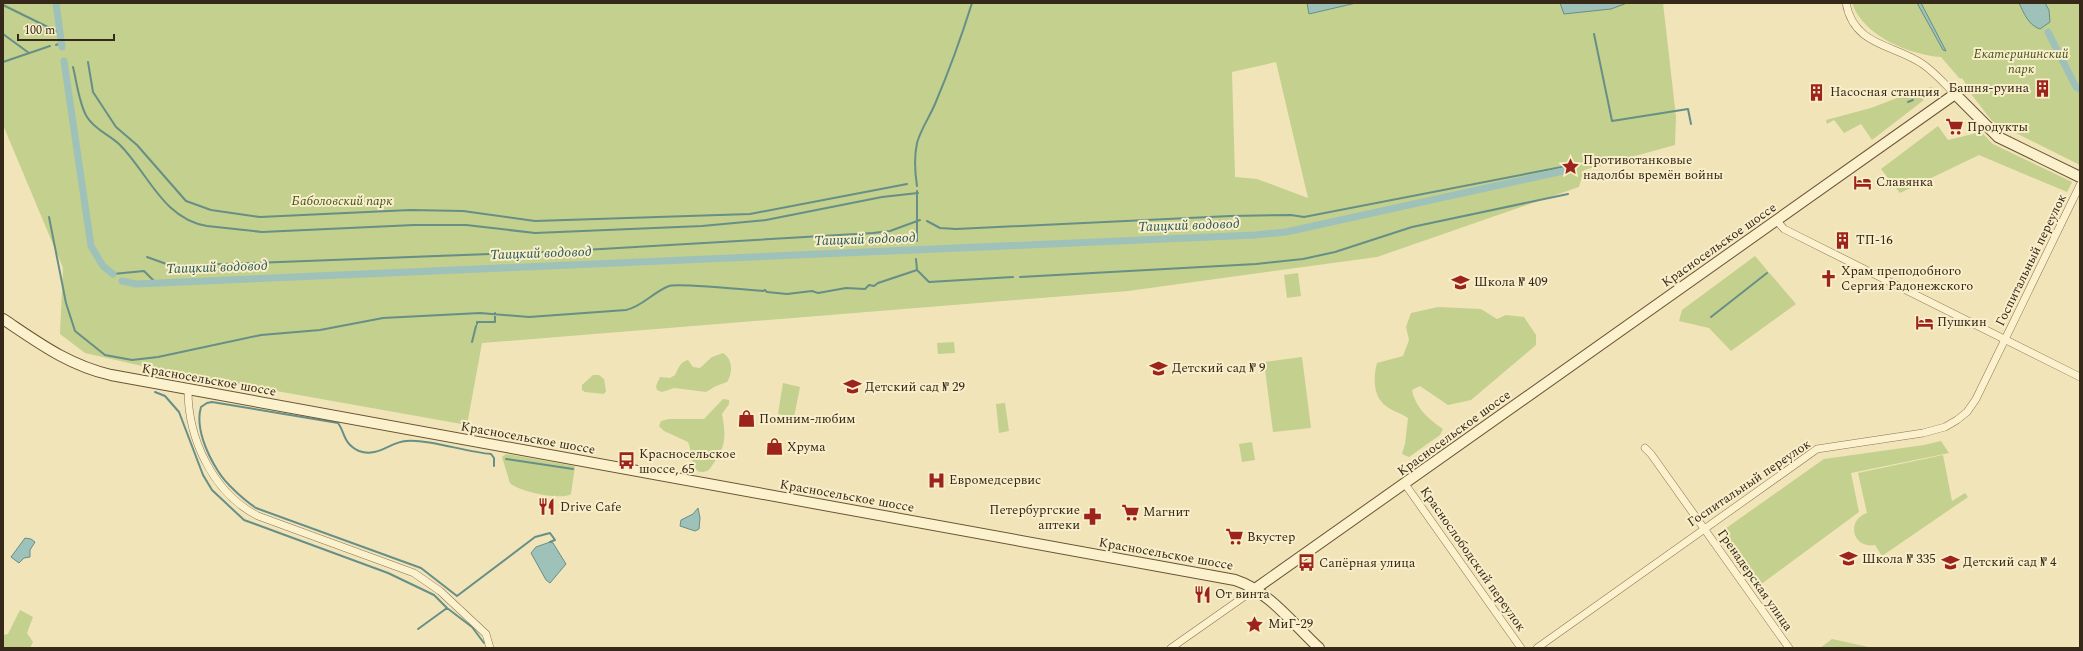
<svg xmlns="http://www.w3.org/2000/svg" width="2083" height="651" font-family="Spectral,serif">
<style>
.green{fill:#c4d08d;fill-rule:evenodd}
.water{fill:#9ec1b9;stroke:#668f87}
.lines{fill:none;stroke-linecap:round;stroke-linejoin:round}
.stream{stroke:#668f87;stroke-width:2}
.canal{stroke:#9ec1b9;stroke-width:7}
.street-casing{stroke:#897353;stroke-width:8}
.secondary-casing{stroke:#6a5436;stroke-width:12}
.street{stroke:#fcf1cd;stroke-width:7}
.secondary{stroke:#fcf1cd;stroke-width:10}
.labels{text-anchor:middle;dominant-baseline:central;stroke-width:4;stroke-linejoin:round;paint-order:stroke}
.park-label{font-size:13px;font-style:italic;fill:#44551e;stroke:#f8eec9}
.poi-label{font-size:13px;fill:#362919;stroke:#f8eec9;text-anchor:start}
.street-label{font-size:13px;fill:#362919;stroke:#f8eec9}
.water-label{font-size:14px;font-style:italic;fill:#275858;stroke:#f8eec9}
</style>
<rect width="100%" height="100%" fill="#f1e4b9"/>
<path class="green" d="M3,3H1663L1676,117L1675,145L1584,170L1579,187L1377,257L1128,291L482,343L467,425L164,371L85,353L60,334L63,268L3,125ZM1276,62L1308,198L1257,179L1235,177L1232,72Z
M1852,3H2080V165L1992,121L1968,90L1969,89L1962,78L1960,79L1941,57C1910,55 1863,36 1852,3Z
M1932,87L1933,93L1872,140L1861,124L1844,133L1834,120L1827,124L1826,120L1871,108L1918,90Z
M1938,126L1948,140L1981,132L1993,144L2072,182L2067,192L1979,155L1900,193L1881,169Z
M1755,256L1796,304L1731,351L1709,328L1679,321L1682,310Z
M1298,273L1301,296L1287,298L1284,275Z
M1438,307L1481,309L1497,319L1506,315L1524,317L1536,335V345L1471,400L1448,405L1420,386L1412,390C1415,407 1428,419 1443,429L1440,435L1409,457L1402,454L1405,444L1408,418C1401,413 1392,411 1386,406C1373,397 1373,377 1377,363L1403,356L1409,340L1406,327L1411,313Z
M954,342L955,353L938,354L937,343Z
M723,353C733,359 733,373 727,382L716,386L706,392L674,388L662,392L657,390L656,386L660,377L670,378L675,375C678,369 680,362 688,360L693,367L700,368L712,357Z
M1302,357L1311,428L1273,432L1264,362Z
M593,375H599L604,379L606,391L604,394L585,392L582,390V385Z
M783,383L800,387L794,417L778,414Z
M723,399L729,400V404L722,414C727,441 725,448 709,470C690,480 693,452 688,442L664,431L659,426L661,421L669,419H704Z
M1005,403L1009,431L999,433L996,404Z
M1941,441L1949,453L1851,473L1859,512L1760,585L1758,586L1722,531L1824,459L1924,445Z
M1252,442L1255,460L1242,462L1239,444Z
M506,454L575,466L571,494C562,501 517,491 510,483L502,457Z
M1943,455L1952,501L1965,493L1968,497L1882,556L1875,545C1852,549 1846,520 1867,513L1858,473Z
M20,610L33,617L27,633L33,642L30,648H3V635L8,634Z
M1832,639L1873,648H1820Z"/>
<path class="water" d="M1307,3H1356L1309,14Z
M1560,3H1627L1611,9L1564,14Z
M1917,3H1921L1946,51L1943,50Z
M2019,3H2045L2049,10L2050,22L2040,29C2028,25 2024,13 2019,3Z
M698,508L700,518L699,529L695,531L680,526L681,520L693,514Z
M25,538L31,539L35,542L30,550V557L24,558L19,563L11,557Z
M550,542L553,543L566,564L550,583L546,580L531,553L536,547Z"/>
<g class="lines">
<path class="stream" d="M3,5L60,33
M3,34L29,53
M1594,34L1612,121L1688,109L1691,124
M56,45L61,43
M3,62L50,46
M88,62L93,92L116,127L137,145L186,201L211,210L260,217L410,210L463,211L535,221L750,214L907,184
M73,67C77,83 79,104 87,117C95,130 110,135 120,145C148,173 163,219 207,226L262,232L414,225H466L535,233L702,226L766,220L882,197L918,193
M1908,102L1913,100
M917,186C915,173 914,157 917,143C921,129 929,118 935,104C949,71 961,38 972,3
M917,191V241
M49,217L66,303L75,331L105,355L132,360L158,357L261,335L320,330L383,318L480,313L529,317L626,310C642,307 653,292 669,286C676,283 751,290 763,291L765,290L767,292L787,294L812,291L818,293L846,288L865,289L869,285L874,286L878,283L917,270
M927,221L940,228L956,229L1230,216L1291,215L1304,217L1567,166
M147,257L172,266L567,251L873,233L890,231L920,220
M916,259L917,270L929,282L1013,277
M113,274L144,271L156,283
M1020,277L1256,264L1303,259L1335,252L1412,227L1568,194
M1711,317L1767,273
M477,324V322H495V313
M472,342L476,326
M155,392L165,396L179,412L203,475L212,490L244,520L388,573L434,595L447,608
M506,459L573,469
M494,466V458L491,454C465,452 430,439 406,441C390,442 377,458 359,451C343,444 345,432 338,423L212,402L207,403L201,407C195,427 207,454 218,471C225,483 244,500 256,508L421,568L457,596L535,537L550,533L555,540L550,542
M418,629L447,608L472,627L484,643"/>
<path class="canal" d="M56,3L62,47
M2048,32L2076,87L2080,89
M64,61L91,246L103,266L113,274
M122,281L136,284L1255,235L1286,232L1568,170"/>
<defs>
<path id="street" d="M1846,3C1854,47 1895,44 1924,65C1935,73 1945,84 1955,94
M1777,221L1784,229L2080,377
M188,390C188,439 213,493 258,516L414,573L440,591L486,634L490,648
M1645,448L1651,454L1789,648
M1405,484L1521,648
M1171,648L1255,589
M1537,648L1817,449L1923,433L1945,427L1957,420L1967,412L1976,399L2080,185"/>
<path id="secondary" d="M3,319C39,343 68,365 111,375L1235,580C1269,591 1294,625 1319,648
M1255,589L1955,94L1998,137L2080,177"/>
</defs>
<use href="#street" class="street-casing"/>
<use href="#secondary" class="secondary-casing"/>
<use href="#street" class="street"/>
<use href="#secondary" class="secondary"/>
</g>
<defs>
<symbol id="building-bare" viewBox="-9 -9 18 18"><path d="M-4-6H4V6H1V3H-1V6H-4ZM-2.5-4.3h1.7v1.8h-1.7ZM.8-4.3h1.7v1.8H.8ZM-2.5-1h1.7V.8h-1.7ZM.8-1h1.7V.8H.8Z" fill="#9d241d" stroke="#f8eec9" stroke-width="2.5" paint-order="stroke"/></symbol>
<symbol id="supermarket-bare" viewBox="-9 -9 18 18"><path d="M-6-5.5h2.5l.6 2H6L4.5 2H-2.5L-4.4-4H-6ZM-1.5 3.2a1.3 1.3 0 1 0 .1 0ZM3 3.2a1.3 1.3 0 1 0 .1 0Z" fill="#9d241d" stroke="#f8eec9" stroke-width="2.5" paint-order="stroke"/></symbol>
<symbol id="sight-bare" viewBox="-9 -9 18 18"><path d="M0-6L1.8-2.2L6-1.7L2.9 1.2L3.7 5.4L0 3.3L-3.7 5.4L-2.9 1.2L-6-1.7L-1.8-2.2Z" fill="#9d241d" stroke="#f8eec9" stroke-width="2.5" paint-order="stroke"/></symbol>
<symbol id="hotel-bare" viewBox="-9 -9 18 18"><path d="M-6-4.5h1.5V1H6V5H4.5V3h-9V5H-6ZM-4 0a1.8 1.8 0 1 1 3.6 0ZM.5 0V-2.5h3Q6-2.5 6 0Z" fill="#9d241d" stroke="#f8eec9" stroke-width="2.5" paint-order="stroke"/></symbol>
<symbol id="church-bare" viewBox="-9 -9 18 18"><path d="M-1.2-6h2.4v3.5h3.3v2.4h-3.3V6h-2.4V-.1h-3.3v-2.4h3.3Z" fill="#9d241d" stroke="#f8eec9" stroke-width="2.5" paint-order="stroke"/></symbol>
<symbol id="school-bare" viewBox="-9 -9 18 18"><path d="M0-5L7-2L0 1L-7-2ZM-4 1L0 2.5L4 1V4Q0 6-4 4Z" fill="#9d241d" stroke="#f8eec9" stroke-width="2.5" paint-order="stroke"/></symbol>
<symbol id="shop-bare" viewBox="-9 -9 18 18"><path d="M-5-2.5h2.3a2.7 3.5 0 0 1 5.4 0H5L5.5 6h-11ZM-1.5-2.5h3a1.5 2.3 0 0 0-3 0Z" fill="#9d241d" stroke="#f8eec9" stroke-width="2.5" paint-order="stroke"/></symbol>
<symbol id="bus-bare" viewBox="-9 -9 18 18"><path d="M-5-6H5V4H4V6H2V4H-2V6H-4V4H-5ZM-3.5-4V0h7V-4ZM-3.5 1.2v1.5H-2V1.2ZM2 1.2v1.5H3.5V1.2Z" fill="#9d241d" stroke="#f8eec9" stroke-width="2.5" paint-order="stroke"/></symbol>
<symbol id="hospital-bare" viewBox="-9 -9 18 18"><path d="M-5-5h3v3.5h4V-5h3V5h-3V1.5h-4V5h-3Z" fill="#9d241d" stroke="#f8eec9" stroke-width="2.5" paint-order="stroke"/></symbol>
<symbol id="restaurant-bare" viewBox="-9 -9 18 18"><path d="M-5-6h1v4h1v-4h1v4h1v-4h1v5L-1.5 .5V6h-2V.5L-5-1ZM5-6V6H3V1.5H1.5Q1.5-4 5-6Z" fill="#9d241d" stroke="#f8eec9" stroke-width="2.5" paint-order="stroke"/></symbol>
<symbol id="pharmacy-bare" viewBox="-9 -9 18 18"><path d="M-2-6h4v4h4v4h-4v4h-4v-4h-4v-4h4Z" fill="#9d241d" stroke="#f8eec9" stroke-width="2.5" paint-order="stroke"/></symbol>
</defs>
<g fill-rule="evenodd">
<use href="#building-bare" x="2030" y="76" width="25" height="25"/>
<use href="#building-bare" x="1804" y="80" width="25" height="25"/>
<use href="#supermarket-bare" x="1942" y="114" width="25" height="25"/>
<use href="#sight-bare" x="1558" y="154" width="25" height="25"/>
<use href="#hotel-bare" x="1850" y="170" width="25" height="25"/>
<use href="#building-bare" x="1830" y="228" width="25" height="25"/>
<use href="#church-bare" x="1816" y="266" width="25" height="25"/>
<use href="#school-bare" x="1448" y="270" width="25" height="25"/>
<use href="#hotel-bare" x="1912" y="310" width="25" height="25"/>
<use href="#school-bare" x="1146" y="356" width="25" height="25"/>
<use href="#school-bare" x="840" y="374" width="25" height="25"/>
<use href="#shop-bare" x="734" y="406" width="25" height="25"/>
<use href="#shop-bare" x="762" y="434" width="25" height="25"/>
<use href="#bus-bare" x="614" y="448" width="25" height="25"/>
<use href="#hospital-bare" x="924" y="468" width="25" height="25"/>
<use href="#restaurant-bare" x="534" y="494" width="25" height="25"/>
<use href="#supermarket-bare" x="1118" y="500" width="25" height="25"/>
<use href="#pharmacy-bare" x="1080" y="504" width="25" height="25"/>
<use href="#supermarket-bare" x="1222" y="524" width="25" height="25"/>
<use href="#school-bare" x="1836" y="546" width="25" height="25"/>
<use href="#school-bare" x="1938" y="550" width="25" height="25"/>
<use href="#bus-bare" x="1294" y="550" width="25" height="25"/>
<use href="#restaurant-bare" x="1190" y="582" width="25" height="25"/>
<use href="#sight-bare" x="1242" y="612" width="25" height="25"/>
</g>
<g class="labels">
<g class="park-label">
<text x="2021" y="54">Екатерининский<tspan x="2021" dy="15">парк</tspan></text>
<text x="342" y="201">Баболовский парк</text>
</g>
<g class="poi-label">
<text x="2029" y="88" text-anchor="end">Башня-руина</text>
<text x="1830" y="92">Насосная станция</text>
<text x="1967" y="127">Продукты</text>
<text x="1583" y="160">Противотанковые<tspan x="1583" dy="15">надолбы времён войны</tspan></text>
<text x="1876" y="182">Славянка</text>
<text x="1856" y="240">ТП-16</text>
<text x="1841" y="271">Храм преподобного<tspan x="1841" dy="15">Сергия Радонежского</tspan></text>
<text x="1474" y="282">Школа № 409</text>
<text x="1937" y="322">Пушкин</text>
<text x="1172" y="368">Детский сад № 9</text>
<text x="865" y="387">Детский сад № 29</text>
<text x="759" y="419">Помним-любим</text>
<text x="787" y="447">Хрума</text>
<text x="639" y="454">Красносельское<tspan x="639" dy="15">шоссе, 65</tspan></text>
<text x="949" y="480">Евромедсервис</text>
<text x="560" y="507">Drive Cafe</text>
<text x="1080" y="510" text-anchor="end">Петербургские<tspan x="1080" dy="15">аптеки</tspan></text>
<text x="1143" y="512">Магнит</text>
<text x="1247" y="537">Вкустер</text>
<text x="1862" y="559">Школа № 335</text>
<text x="1963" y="562">Детский сад № 4</text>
<text x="1319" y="563">Сапёрная улица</text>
<text x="1215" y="594">От винта</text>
<text x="1268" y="624">МиГ-29</text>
</g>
<g class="street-label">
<text transform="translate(1719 245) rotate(-35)">Красносельское шоссе</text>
<text transform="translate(2031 260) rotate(-64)">Госпитальный переулок</text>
<text transform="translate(209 380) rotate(10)">Красносельское шоссе</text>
<text transform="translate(1454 433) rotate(-36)">Красносельское шоссе</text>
<text transform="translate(528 438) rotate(10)">Красносельское шоссе</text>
<text transform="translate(1749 483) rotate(-34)">Госпитальный переулок</text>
<text transform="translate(847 496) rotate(10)">Красносельское шоссе</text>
<text transform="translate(1166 554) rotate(10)">Красносельское шоссе</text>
<text transform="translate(1473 559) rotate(55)">Краснослободский переулок</text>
<text transform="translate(1755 580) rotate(55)">Гренадерская улица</text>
</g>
<g class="water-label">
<text transform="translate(1189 225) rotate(-2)">Таицкий водовод</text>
<text transform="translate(865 239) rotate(-2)">Таицкий водовод</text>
<text transform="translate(541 253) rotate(-2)">Таицкий водовод</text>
<text transform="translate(217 267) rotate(-2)">Таицкий водовод</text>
</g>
</g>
<rect width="2083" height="651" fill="none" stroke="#362919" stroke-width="8"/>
<path d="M18 34v6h96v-6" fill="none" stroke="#362919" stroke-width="2"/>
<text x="24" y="34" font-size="12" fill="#362919" stroke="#f8eec9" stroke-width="3" paint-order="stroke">100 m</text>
</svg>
